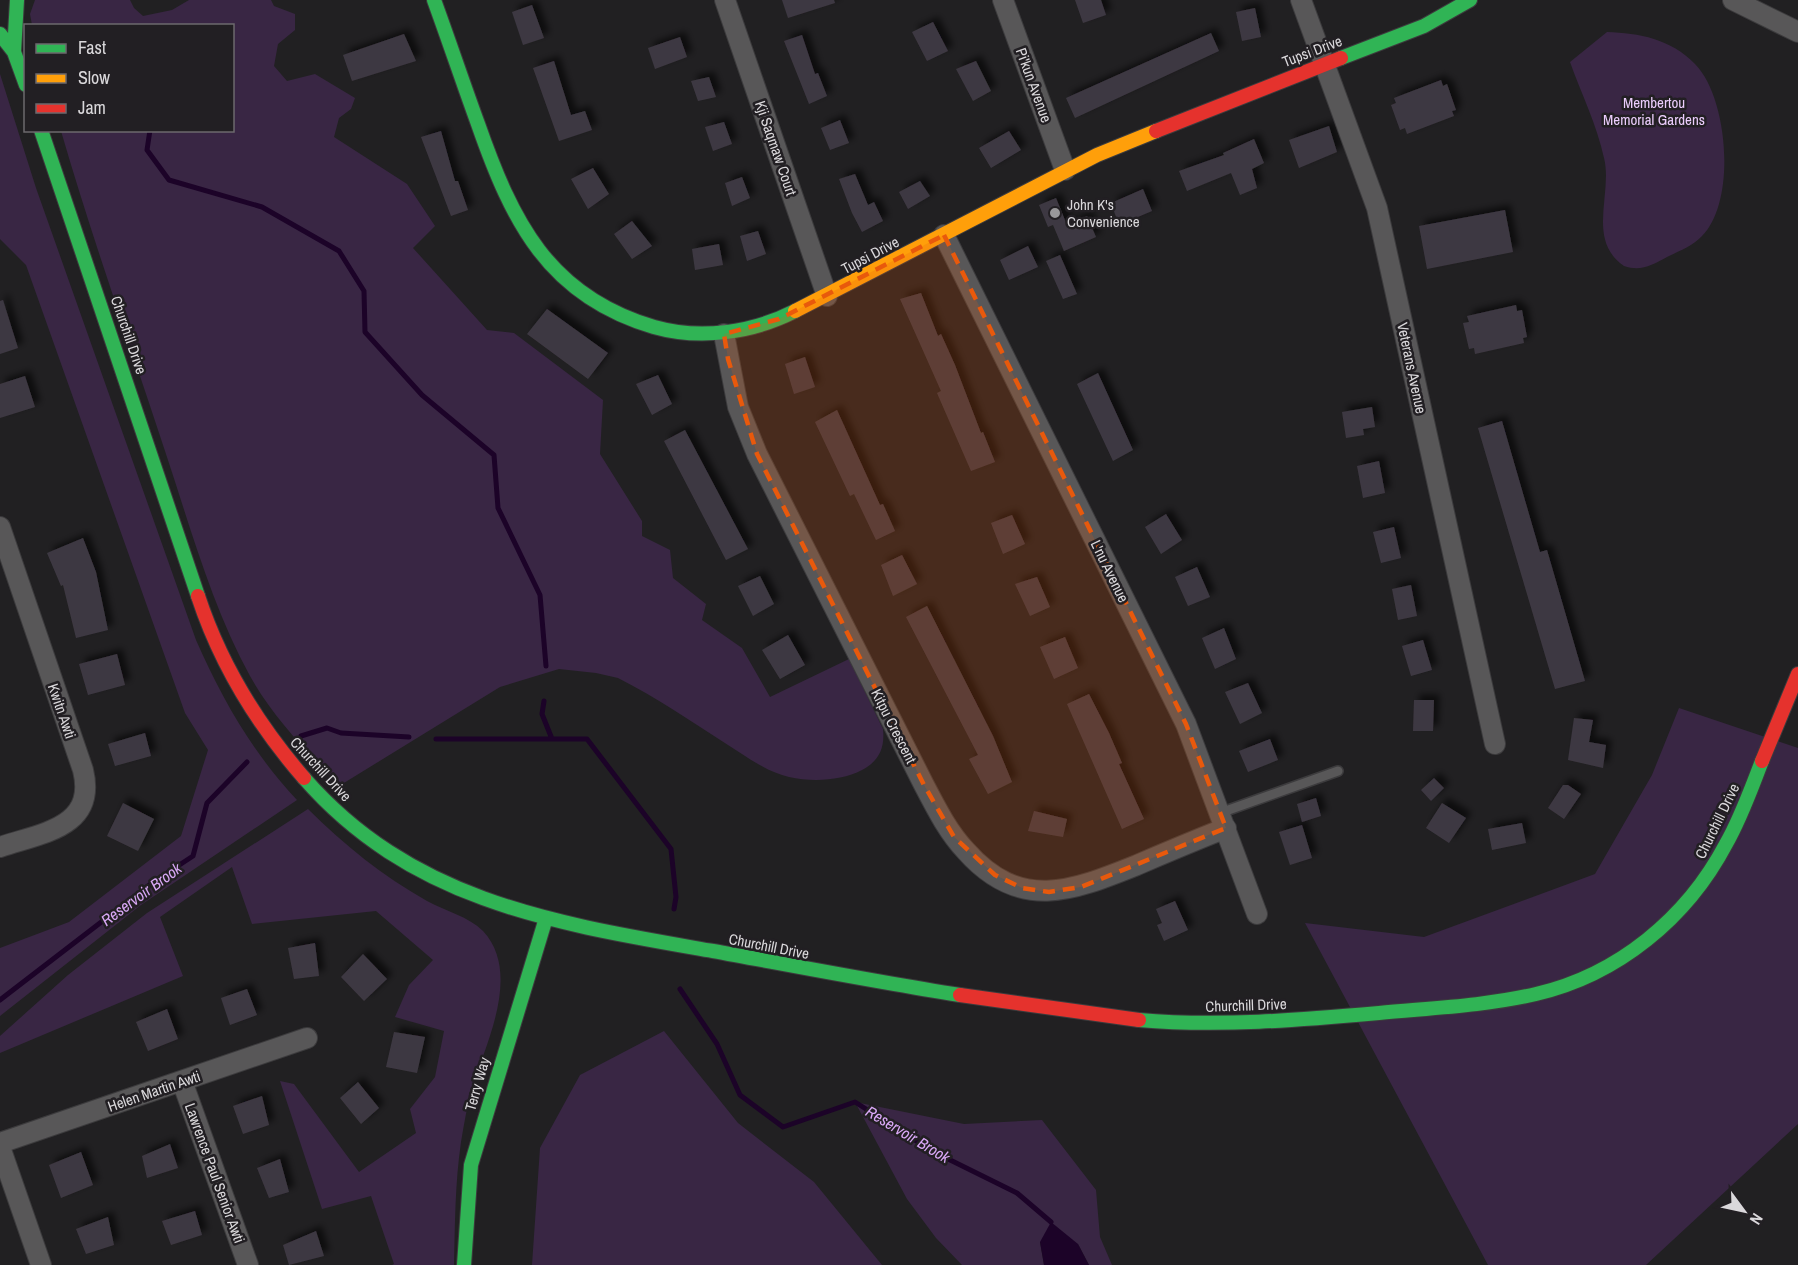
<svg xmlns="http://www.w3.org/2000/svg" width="1798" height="1265" font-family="'Archivo Narrow',sans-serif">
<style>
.green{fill:#392644}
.water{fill:#1c0328}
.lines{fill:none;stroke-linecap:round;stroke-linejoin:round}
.stream{stroke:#1c0328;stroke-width:5}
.building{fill:#3e3842;filter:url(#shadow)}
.lane-casing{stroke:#3c3b3d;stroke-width:12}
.street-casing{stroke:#3c3b3d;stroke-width:22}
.fast-casing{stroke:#3c3b3d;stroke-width:16}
.slow-casing{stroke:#3c3b3d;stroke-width:16}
.jam-casing{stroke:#3c3b3d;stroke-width:16}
.lane{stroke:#585758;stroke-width:9}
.street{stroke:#585758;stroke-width:20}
.fast{stroke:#30b455;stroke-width:14}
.slow{stroke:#ff9f0a;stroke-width:14}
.jam{stroke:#e5322d;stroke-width:14}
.marked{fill:#e8590c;fill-opacity:0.2;stroke:#e8590c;stroke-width:4.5;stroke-dasharray:12 8;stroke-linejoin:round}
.poi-dot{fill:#99989a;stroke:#221f23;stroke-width:2}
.labels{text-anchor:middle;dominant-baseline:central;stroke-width:5;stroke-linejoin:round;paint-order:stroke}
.street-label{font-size:15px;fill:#dad8db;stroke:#221f23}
.park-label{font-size:15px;fill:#ebcdfc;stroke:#221f23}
.poi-label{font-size:15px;fill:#dad8db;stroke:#221f23;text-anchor:start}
.water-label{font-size:16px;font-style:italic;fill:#d9a8f6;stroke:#221f23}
</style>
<defs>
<filter id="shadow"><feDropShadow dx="5.5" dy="-5.5" stdDeviation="3" flood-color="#0009"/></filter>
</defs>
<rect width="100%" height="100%" fill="#212022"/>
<path class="green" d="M35,0H130L134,8L143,16L172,10L189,0H271L274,6L295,14V30L278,44L274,66L287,81L315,74L355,98L351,109L339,118L334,137L407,184L435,226L413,248L487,330L514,333L603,400L600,454L642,521V536L670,550L673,578L706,604L702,620L742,648L770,697L849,659L883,729C885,748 879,761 862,770C841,781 812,782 789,777C767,772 747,757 728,745C692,722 656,697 618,678L596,673L559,669L500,687L339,786C307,752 273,717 250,676C212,607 190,526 165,451C130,344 92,238 61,131L232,130V26L32,25L30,14Z
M1607,32C1639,33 1671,39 1695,64C1728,97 1737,201 1702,236C1693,246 1679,251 1667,257C1652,265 1641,272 1624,266C1586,240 1613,193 1604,158C1597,125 1581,93 1570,62Z
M0,74L36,188L196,640C222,699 252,752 297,800L141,905L0,1016V948L69,922L181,836L208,750L185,713L26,265L0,239Z
M1679,708L1798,748V1124L1646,1265H1488L1305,923L1424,937L1595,874L1652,775Z
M308,809C344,845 383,876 427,901C445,911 468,916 483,931C522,973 486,1043 472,1088C467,1106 464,1124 461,1142C455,1183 455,1224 454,1265H392L394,1264L371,1196L322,1209L280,1081L294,1084L359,1172L416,1133L410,1109L435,1077L444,1031L395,1017L409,985L433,960L376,911L252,924L232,867L160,917L183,976L0,1053V1036L68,975L147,913Z
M664,1031L738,1123L814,1182L882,1265H532L540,1148L580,1075Z
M855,1102L964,1124L1042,1120L1096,1190L1100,1237L1112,1265H1089L1078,1244L1040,1242L1044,1265H962L936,1238L907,1199Z"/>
<path class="water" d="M1051,1222L1078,1244L1089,1265H1044L1040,1242Z"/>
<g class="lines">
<path class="stream" d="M150,130L147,150L169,180L262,207L339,251L364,291L365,332L422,395L494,455L498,508L540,595L546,666
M544,701L542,714L552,739
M301,736L327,728L341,733L409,737
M436,739H587L671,849L676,897L674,909
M680,989L717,1044L740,1095L783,1127L855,1102L932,1151L1017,1193L1051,1222
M0,1000L152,883L193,856L207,803L247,762"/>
</g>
<path class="building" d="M782,0H834L835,3L788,18Z
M1075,0H1101L1106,15L1083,23Z
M532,5L544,38L523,45L512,12Z
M1255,8L1261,37L1242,41L1236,12Z
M933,22L948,51L927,61L912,32Z
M1211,33L1219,51L1075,118L1066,98Z
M404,34L416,61L352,81L343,55Z
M802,35L815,74L818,73L827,96L809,104L784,41Z
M680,37L687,57L655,69L648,48Z
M554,61L571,115L585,111L592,130L559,141L533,68Z
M976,61L991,91L973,101L956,69Z
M709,77L716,97L698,101L691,81Z
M1441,80L1443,86L1447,84L1456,110L1452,111L1454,116L1407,134L1405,128L1400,130L1391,105L1396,103L1394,98Z
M840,120L849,143L830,150L821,128Z
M724,122L732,144L713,151L705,127Z
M1329,126L1337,152L1299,168L1289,140Z
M441,131L455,181H458L468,210L451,216L421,137Z
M1009,131L1021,150L991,168L979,148Z
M1254,139L1264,163L1252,169L1257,188L1240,195L1231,173L1187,191L1179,171L1224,155L1223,153Z
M593,168L609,194L588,209L571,179Z
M855,174L868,205L874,202L883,221L862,232L852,213L839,179Z
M742,177L750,198L732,206L725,183Z
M920,181L930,196L908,209L899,192Z
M1143,189L1152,211L1119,225L1111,203Z
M1056,198L1067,225L1087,216L1096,237L1064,251L1053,225L1048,227L1039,205Z
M1505,210L1513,252L1427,269L1419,226Z
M632,221L652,246L632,259L614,234Z
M758,231L766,254L747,261L740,236Z
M719,244L723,265L695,270L692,249Z
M1028,246L1038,267L1009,280L1000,260Z
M1060,255L1077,294L1063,299L1046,261Z
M921,293L938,336L941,334L955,365L981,433L983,432L995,462L971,471L937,393L941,391L900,299Z
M3,300L18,348L0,354V301Z
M1516,305L1517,311L1522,310L1527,337L1523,338L1524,343L1475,354L1474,348L1469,349L1463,323L1469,322L1467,316Z
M547,309L608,353L588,379L527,334Z
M805,357L815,387L794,394L785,364Z
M1098,373L1133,450L1113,461L1077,384Z
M658,375L672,404L652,415L636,384Z
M25,376L35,407L0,418V384Z
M1372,407L1375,427L1363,429L1364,435L1346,438L1342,412Z
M837,410L880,505L883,504L895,531L876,540L854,494L850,496L815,422Z
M1502,421L1540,552L1547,550L1585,681L1555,689L1478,428Z
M685,430L748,549L726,560L664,441Z
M1379,461L1385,493L1363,498L1357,466Z
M1166,514L1182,540L1161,554L1145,527Z
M1012,515L1025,544L1003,554L991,523Z
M1394,527L1401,558L1381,563L1373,532Z
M83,538L96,572L108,630L76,638L63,585L61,586L47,553Z
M902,555L917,584L893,596L881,565Z
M1197,567L1210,597L1188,606L1175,577Z
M760,576L774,604L753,616L738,586Z
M1037,577L1050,607L1030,616L1015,584Z
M1411,585L1417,616L1398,620L1392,589Z
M927,606L993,736L1012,782L988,794L969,759L978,755L906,617Z
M1224,628L1236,659L1215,669L1202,638Z
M788,635L805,665L780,679L762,650Z
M1065,637L1078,668L1054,679L1040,647Z
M1423,640L1432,670L1411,676L1402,646Z
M117,654L125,685L88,695L79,664Z
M1248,683L1262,713L1240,724L1225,692Z
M1089,694L1109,733L1122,763L1119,764L1144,819L1122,829L1067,704Z
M1414,700H1434L1433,731H1413Z
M1574,718L1593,720L1589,742L1606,745L1603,768L1568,760Z
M145,733L151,756L115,766L108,744Z
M1270,739L1278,760L1248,772L1239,751Z
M1434,778L1444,788L1431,801L1421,790Z
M1563,785H1568L1581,794L1564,819L1548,808Z
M1316,798L1321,816L1302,822L1297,804Z
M123,803L154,819L138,851L107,836Z
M1442,803L1466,818L1449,843L1426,828Z
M1034,811L1067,819L1063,837L1028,831Z
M1522,823L1526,843L1492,850L1488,829Z
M1302,825L1312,858L1290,865L1279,832Z
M1175,901L1188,930L1164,941L1157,925L1162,923L1156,909Z
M315,943L319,976L294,979L288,948Z
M363,954L387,979L364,1001L341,977Z
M247,989L257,1015L230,1025L221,998Z
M167,1009L178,1039L148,1051L136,1022Z
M394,1032L425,1037L417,1073L386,1067Z
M358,1082L379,1108L361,1124L340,1098Z
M262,1096L269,1125L243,1134L233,1106Z
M170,1144L178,1168L147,1178L142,1156Z
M81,1152L93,1185L61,1198L49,1165Z
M280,1159L289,1192L269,1198L257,1168Z
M195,1211L202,1235L171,1245L162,1221Z
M108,1217L114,1245L86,1254L76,1229Z
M316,1231L324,1256L289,1265L283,1245Z"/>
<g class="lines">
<defs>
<path id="lane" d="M1220,813L1338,771"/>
<path id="street" d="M725,0L827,296
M1003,0L1065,170
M1301,0L1377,208L1495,744
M1733,0L1798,32
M944,235L1186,724L1257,914
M724,334L738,407L757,454L924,785C936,808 948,832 966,851C1020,912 1072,891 1137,865C1167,852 1196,840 1226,828
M0,527L83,770C97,828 41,833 0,847
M182,1081L248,1265
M0,1143L307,1038
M0,1147L41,1265"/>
<path id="fast" d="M434,0C449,41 463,83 478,124C512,221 548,296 654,327C700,340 752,333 795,311
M0,34L14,52L26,85
M14,52L17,0
M1341,58L1424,26L1470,0
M41,130L198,596
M304,778C413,903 559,924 713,951C795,966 877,982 960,995
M1139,1020C1219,1027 1299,1020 1379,1013C1431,1008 1485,1006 1536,994C1618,975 1687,918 1726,844C1741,818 1751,789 1762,761
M464,1265L471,1165L546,918"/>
<path id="slow" d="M795,311L1097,155L1156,131"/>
<path id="jam" d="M1156,131L1341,58
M198,596C220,663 258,725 304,778
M1762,761L1798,674
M960,995L1139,1020"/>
</defs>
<use href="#lane" class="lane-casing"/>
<use href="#street" class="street-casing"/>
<use href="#fast" class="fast-casing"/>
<use href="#slow" class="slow-casing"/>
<use href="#jam" class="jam-casing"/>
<use href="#lane" class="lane"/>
<use href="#street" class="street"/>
<use href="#fast" class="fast"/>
<use href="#slow" class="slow"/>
<use href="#jam" class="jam"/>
</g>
<path class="marked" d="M944,235L1186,724L1226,828L1081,887L1049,892L1022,888L995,875L954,837L924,785L757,454L728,359L724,334L779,319Z"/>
<circle class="poi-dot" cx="1055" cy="213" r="6"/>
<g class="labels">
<g class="street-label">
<text transform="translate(1312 51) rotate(-21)">Tupsi Drive</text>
<text transform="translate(1034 85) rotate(70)">Pi'kun Avenue</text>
<text transform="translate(776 148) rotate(71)">Kji Saqmaw Court</text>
<text transform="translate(870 255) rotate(-28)">Tupsi Drive</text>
<text transform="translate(129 335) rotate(71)">Churchill Drive</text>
<text transform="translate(1412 368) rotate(78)">Veterans Avenue</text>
<text transform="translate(1110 571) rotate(64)">L'nu Avenue</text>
<text transform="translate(62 711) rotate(71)">Kwitn Awti</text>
<text transform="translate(894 726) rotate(63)">Kitpu Crescent</text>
<text transform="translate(321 769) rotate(47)">Churchill Drive</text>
<text transform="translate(1717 821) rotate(-64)">Churchill Drive</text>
<text transform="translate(769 946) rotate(11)">Churchill Drive</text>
<text transform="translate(1246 1005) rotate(-2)">Churchill Drive</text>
<text transform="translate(477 1084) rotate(-74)">Terry Way</text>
<text transform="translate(154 1091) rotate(-19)">Helen Martin Awti</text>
<text transform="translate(215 1173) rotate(70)">Lawrence Paul Senior Awti</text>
</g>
<g class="park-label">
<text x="1654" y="102">Membertou<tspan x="1654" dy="17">Memorial Gardens</tspan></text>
</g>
<g class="poi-label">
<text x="1067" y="204">John K's<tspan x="1067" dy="17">Convenience</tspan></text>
</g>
<g class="water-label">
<text transform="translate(141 894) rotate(-36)">Reservoir Brook</text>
<text transform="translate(908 1134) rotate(31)">Reservoir Brook</text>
</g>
</g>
<rect x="24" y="24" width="210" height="108" fill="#221f23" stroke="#6c696d" stroke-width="1.5"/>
<rect x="36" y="44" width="30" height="9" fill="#30b455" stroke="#6c696d" stroke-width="1.5"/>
<text x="78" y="54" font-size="18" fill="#dad8db">Fast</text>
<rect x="36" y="74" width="30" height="9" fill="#ff9f0a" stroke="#6c696d" stroke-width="1.5"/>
<text x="78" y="84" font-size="18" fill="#dad8db">Slow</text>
<rect x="36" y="104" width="30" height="9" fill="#e5322d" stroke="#6c696d" stroke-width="1.5"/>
<text x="78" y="114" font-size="18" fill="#dad8db">Jam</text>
<g transform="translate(1744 1211) rotate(123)" stroke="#221f23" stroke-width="4.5" paint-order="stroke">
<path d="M0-4.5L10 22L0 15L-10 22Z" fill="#dad8db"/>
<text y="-9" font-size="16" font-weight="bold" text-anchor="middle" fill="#dad8db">N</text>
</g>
</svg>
